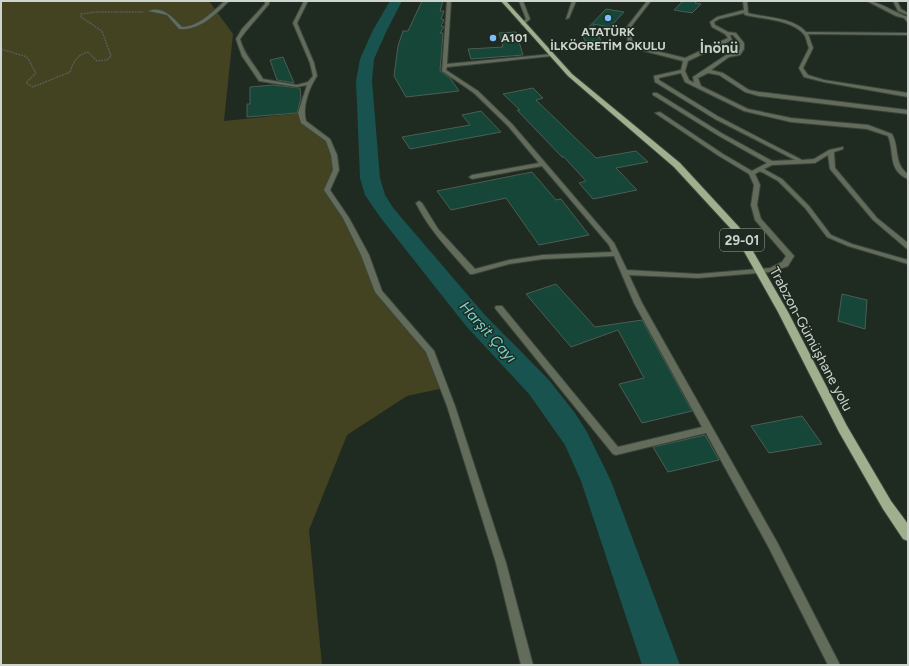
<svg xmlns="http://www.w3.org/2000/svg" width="909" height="666" font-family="Figtree,sans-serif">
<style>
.green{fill:#434322}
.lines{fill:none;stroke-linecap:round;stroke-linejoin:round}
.river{fill:#18534f;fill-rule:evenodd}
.building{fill:#154637;stroke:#4c5d56}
.service-casing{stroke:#3b453c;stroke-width:2}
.minor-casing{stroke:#3b453c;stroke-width:2}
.primary-casing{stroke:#3b453c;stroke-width:2}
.path{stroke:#555e55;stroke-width:1.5;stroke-dasharray:2 1;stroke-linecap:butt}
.service{fill:#636b5b;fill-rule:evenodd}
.minor{fill:#636b5b;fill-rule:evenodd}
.primary{fill:#a0b08e;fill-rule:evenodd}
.poi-dot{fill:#7fbdfa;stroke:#1f2a20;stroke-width:1.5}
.labels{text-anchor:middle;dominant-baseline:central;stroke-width:3;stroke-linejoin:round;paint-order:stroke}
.far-poi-label{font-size:12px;font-weight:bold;fill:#ced5ce;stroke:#1f2a20}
.shield{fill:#1f2a20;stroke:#9aa29a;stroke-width:1}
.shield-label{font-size:13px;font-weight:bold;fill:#ced5ce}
.street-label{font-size:14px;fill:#ced5ce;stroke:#1f2a20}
.far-district-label{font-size:15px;font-weight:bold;fill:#c1cfc2;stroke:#1f2a20}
.water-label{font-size:15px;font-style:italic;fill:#78d5cd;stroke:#1f2a20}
</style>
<rect width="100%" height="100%" fill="#1f2a20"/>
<path class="green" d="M1,1H209L233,34L224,121L301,113L303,122L328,140L336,170L327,190L346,218L379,292L430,351L444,388L407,396L347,435L309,530L322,665H1Z"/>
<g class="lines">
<path class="river" d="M390,1H402L387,30L374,59L372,81L380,178L385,195L394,209L484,314L549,380L575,413L587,432L611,481L680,665H642L581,481L565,445L529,394L466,326L380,217L365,195L360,178L356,81L360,59L373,30Z"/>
</g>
<path class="building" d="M422,1H443L440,11H444L441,19L444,20L441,26L444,27L440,33H443L440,71L450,78L459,91L406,97L394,76L398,46L403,31H408Z
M683,1H697L695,3L701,4L692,13L674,10Z
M606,9L624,12L610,27L593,24L601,41H585L582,34Z
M516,32L523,55L471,59L468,49L503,47L499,33Z
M283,57L294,83L277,80L270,60Z
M273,85L300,88L301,98L297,113L247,117V104H250V87Z
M533,88L543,98L536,100L596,158L636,151L648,162L616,168L637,190L593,199L579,183L586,181L564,157H562L540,134L517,110H520L503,94Z
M481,111L501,132L410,149L402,137L470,125L462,115Z
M532,172L556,200L561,199L589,235L539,245L506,198L451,210L437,191Z
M556,284L595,327L642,320L692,411L642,423L619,384L644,378L618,330L571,347L526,294Z
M842,294L867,300L865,329L838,321Z
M802,416L822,444L769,453L751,426Z
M705,435L719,460L668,472L653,447Z"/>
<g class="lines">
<defs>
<path id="service" d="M572,1H576L569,18L566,19Z
M906,17L908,18V23L904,18Z"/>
<path id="minor" d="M225,1H229C216,14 200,31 179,29L167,15L148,11C162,5 173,17 182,27C200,26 212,12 225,1Z
M265,1H269V4L246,31L240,39C244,55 255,65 263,79L297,85L308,82L313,76L310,63L293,23L304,1H308L297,23L314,63L317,76C309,88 302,107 306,121L330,139L337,155L339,170L330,190L349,218L369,255L382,291L434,351L455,406L506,563L533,665H521L496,563L447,406L426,352L375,292L361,255L343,218L324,190L333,170L331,155L326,141L301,123L298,113L307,85L297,87L259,81L242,56L236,39L242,29L265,4Z
M447,1H451L447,64L552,54L554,55L552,56L447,67L446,70L478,91L512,124L614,243L627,270L698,274L770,268L782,262L786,256L755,220L751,205L754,185L749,174L719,156L655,113L660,112L723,154L752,171L767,163L719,136L653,95V93H657L723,134L772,161L795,160L715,119L655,82L654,76L681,70L683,61L644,51L628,42L626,28L647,1H651L630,28L632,41L648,49L685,58L728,38L725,34L712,27L710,22L717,17L744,10L743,1H747L748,13C766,18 793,17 806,32L908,33V35L808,34L813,48L803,68L808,75L824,80L908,93V97L824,82L804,77L799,68L809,48C807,44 807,40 805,36C795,20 762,19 745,15L744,13L719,19L714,22L715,25L728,32L736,33L744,43V49L740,55L729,57L711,70L723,73L749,90L759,92L908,110V114L759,96L745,92L719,75L708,73L698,78L701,86L748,109L791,118L868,125L892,134C900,149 893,163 908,174V179C887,170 895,152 888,136L867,129L791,122L744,111L685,82L681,73L659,78V80L719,117L802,160L814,159L829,150L843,147V149L834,152L835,168L877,218L908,243V249L906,248L873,220L830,169L828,155L815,163L772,165L764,169L782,179L809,206L831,235L852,244L908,260V264L848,246L827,237L805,208L778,181L760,171L755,174L760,185L757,205L761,219L794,256L788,266L771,272L698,278L629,275L642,303L777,542L840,665H828L769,548L706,433L616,455L613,454L495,308L496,306H502L618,447L702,427L634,303L614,256L543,259L509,264L473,274H470C450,251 429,230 416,203L419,201L422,203L438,229L475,269L509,260L543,255L612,252L609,245L542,166L472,179L469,177L472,175L539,163L508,126L474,93L442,71ZM730,35H733L740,43V49L736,53L726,55L693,77L694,83L689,80L685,71L688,61L732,40Z
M519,1H523L530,19L523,25L521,24L526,19Z
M867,1C879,1 895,13 908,17V19L896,16Z
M893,1H897L901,9L908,13V15L898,11Z"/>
<path id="primary" d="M501,1H506L572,74L680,163L739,227L788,312L847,426L891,501L908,524V541L903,539L883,509L839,432L778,312L732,230L674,167L568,76Z"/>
</defs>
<use href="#service" class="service-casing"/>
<use href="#minor" class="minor-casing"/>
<use href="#primary" class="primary-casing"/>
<path class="path" d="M1,49L27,57L36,73L26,83L33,87L70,72C73,62 77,55 88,52L97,61L107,60L111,56L102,31L81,17V14L96,12H144"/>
<use href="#service" class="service"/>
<use href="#minor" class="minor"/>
<use href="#primary" class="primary"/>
</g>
<g class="poi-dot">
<circle cx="608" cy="18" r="4"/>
<circle cx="493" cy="38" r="4"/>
</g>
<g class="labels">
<g class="far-poi-label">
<text x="608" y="32">ATATÜRK<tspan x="608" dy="14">İLKÖGRETİM OKULU</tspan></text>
<text x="501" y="38" text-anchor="start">A101</text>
</g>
<rect class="shield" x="720" y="229" width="44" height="22" rx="3"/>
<g class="shield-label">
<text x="742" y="240">29-01</text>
</g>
<g class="street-label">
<text transform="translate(811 339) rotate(62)">Trabzon-Gümüşhane yolu</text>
</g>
<g class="far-district-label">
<text x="719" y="48">İnönü</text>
</g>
<g class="water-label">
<text transform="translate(488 332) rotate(48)">Harşit Çayı</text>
</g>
</g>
<rect width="909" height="666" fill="none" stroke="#ced5ce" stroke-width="4"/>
</svg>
